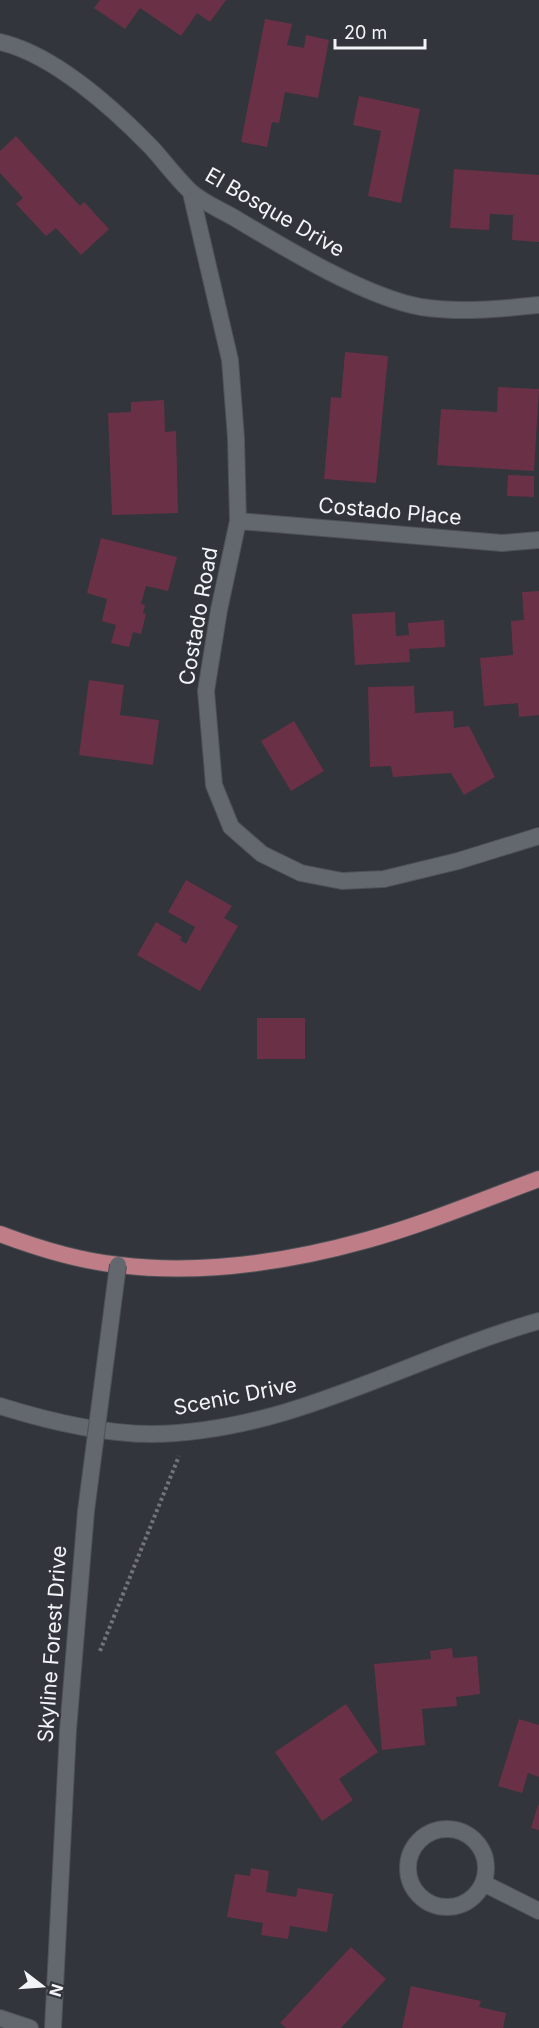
<svg xmlns="http://www.w3.org/2000/svg" width="539" height="2028" font-family="Inter,sans-serif">
<style>
.building{fill:#6a3146}
.lines{fill:none;stroke-linecap:round;stroke-linejoin:round}
.minor-casing{stroke:#4e5155;stroke-width:18}
.tertiary-casing{stroke:#4e5155;stroke-width:18}
.primary-casing{stroke:#4e5155;stroke-width:18}
.path{stroke:#72747a;stroke-width:4;stroke-dasharray:3 3;stroke-linecap:butt}
.minor{stroke:#63676e;stroke-width:16}
.tertiary{stroke:#63676e;stroke-width:16}
.primary{stroke:#bf7d88;stroke-width:16}
.tertiary-bridge-casing{stroke:#4e5155;stroke-width:18;stroke-linecap:butt}
.tertiary-bridge{stroke:#63676e;stroke-width:16}
.labels{text-anchor:middle;dominant-baseline:central;stroke-width:4.5;stroke-linejoin:round;paint-order:stroke}
.street-label{font-size:21px;fill:#f2f4f8;stroke:#32353b}
</style>
<rect width="100%" height="100%" fill="#32353b"/>
<path class="building" d="M100,0H226L210,22L197,13L181,36L140,8L125,29L94,8Z
M265,19L292,24L287,45L304,48L306,35L329,40L318,98L285,92L279,123L272,122L267,147L241,142Z
M359,96L420,109L401,203L368,196L381,131L353,125Z
M16,136L80,206L84,202L109,229L81,255L56,228L46,236L16,204L23,198L0,173V151Z
M454,169L539,175V242L512,240L513,215L490,214L489,230L450,228Z
M345,352L388,356L376,483L324,479L331,397L341,398Z
M498,387L539,389L534,471L437,465L441,409L497,412Z
M164,400L165,432L176,431L178,513L112,515L108,413L131,412V402Z
M508,475L534,476V497L507,496Z
M101,538L177,557L168,591L146,586L141,604L145,605L143,613L146,614L141,634L133,632L129,647L111,643L116,625L102,621L107,599L87,593Z
M539,591V715L519,717L518,703L484,706L480,658L513,655L511,621L524,620L522,592Z
M395,612L396,636L409,635L408,623L444,620L445,647L409,649L410,662L355,665L352,614Z
M89,680L124,685L120,715L159,720L153,765L79,755Z
M414,686L415,713L453,711L454,728L469,726L495,777L464,795L451,773L393,777L391,766L370,767L368,687Z
M294,721L324,771L291,791L261,741Z
M186,880L232,906L224,918L238,926L200,991L137,955L156,922L182,937L180,940L186,944L195,927L168,912Z
M257,1018H305V1059H257Z
M452,1648L453,1658L477,1656L480,1694L456,1697L457,1706L422,1709L425,1745L382,1750L374,1664L431,1659L430,1651Z
M346,1704L378,1752L339,1779L353,1800L322,1821L275,1752Z
M519,1719L539,1725V1777L528,1773L522,1793L498,1786Z
M538,1805H539V1830L531,1828Z
M251,1868L269,1871L266,1892L296,1897L298,1888L333,1894L327,1932L290,1926L288,1939L261,1935L263,1923L227,1917L235,1874L250,1876Z
M351,1947L386,1979L341,2028H286L280,2023Z
M411,1986L481,2001L479,2007L506,2013L503,2028H402Z"/>
<g class="lines">
<defs>
<path id="minor" d="M0,42C53,54 113,108 151,147C164,161 176,178 190,191C202,202 219,209 233,217C283,247 365,297 421,307C460,313 500,309 539,305
M191,193L230,360L236,438L238,521L219,610L206,691L214,785L231,827L262,854L301,873L342,881L384,879L458,861L539,836
M238,521L502,543L539,540
M408 1868a39 39 0 1 1 78 0a39 39 0 1 1-78 0Z
M483,1883L539,1911
M0,2018L30,2028"/>
<path id="tertiary" d="M0,1406C48,1421 101,1434 152,1434C289,1433 411,1357 539,1321
M53,2028L68,1730L86,1511"/>
<path id="primary" d="M0,1234C37,1248 79,1261 119,1265C201,1275 288,1262 367,1240C425,1224 482,1200 539,1179"/>
</defs>
<use href="#minor" class="minor-casing"/>
<use href="#tertiary" class="tertiary-casing"/>
<use href="#primary" class="primary-casing"/>
<path class="path" d="M100,1651L179,1456"/>
<use href="#minor" class="minor"/>
<use href="#tertiary" class="tertiary"/>
<use href="#primary" class="primary"/>
<defs>
<path id="tertiary-bridge" d="M86,1511L118,1265"/>
</defs>
<use href="#tertiary-bridge" class="tertiary-bridge-casing"/>
<use href="#tertiary-bridge" class="tertiary-bridge"/>
</g>
<g class="labels">
<g class="street-label">
<text transform="translate(275 212) rotate(30)">El Bosque Drive</text>
<text transform="translate(390 511) rotate(5)">Costado Place</text>
<text transform="translate(198 616) rotate(-80)">Costado Road</text>
<text transform="translate(235 1396) rotate(-11)">Scenic Drive</text>
<text transform="translate(52 1644) rotate(-86)">Skyline Forest Drive</text>
</g>
</g>
<g transform="translate(42 1986) rotate(107)" stroke="#32353b" stroke-width="4.5" paint-order="stroke">
<path d="M0-4.5L10 22L0 15L-10 22Z" fill="#f2f4f8"/>
<text y="-9" font-size="16" font-weight="bold" text-anchor="middle" fill="#f2f4f8">N</text>
</g>
<path d="M335 39v9h90v-9" fill="none" stroke="#f2f4f8" stroke-width="3"/>
<text x="344" y="39" font-size="18" fill="#f2f4f8" stroke="#32353b" stroke-width="4.5" paint-order="stroke">20 m</text>
</svg>
